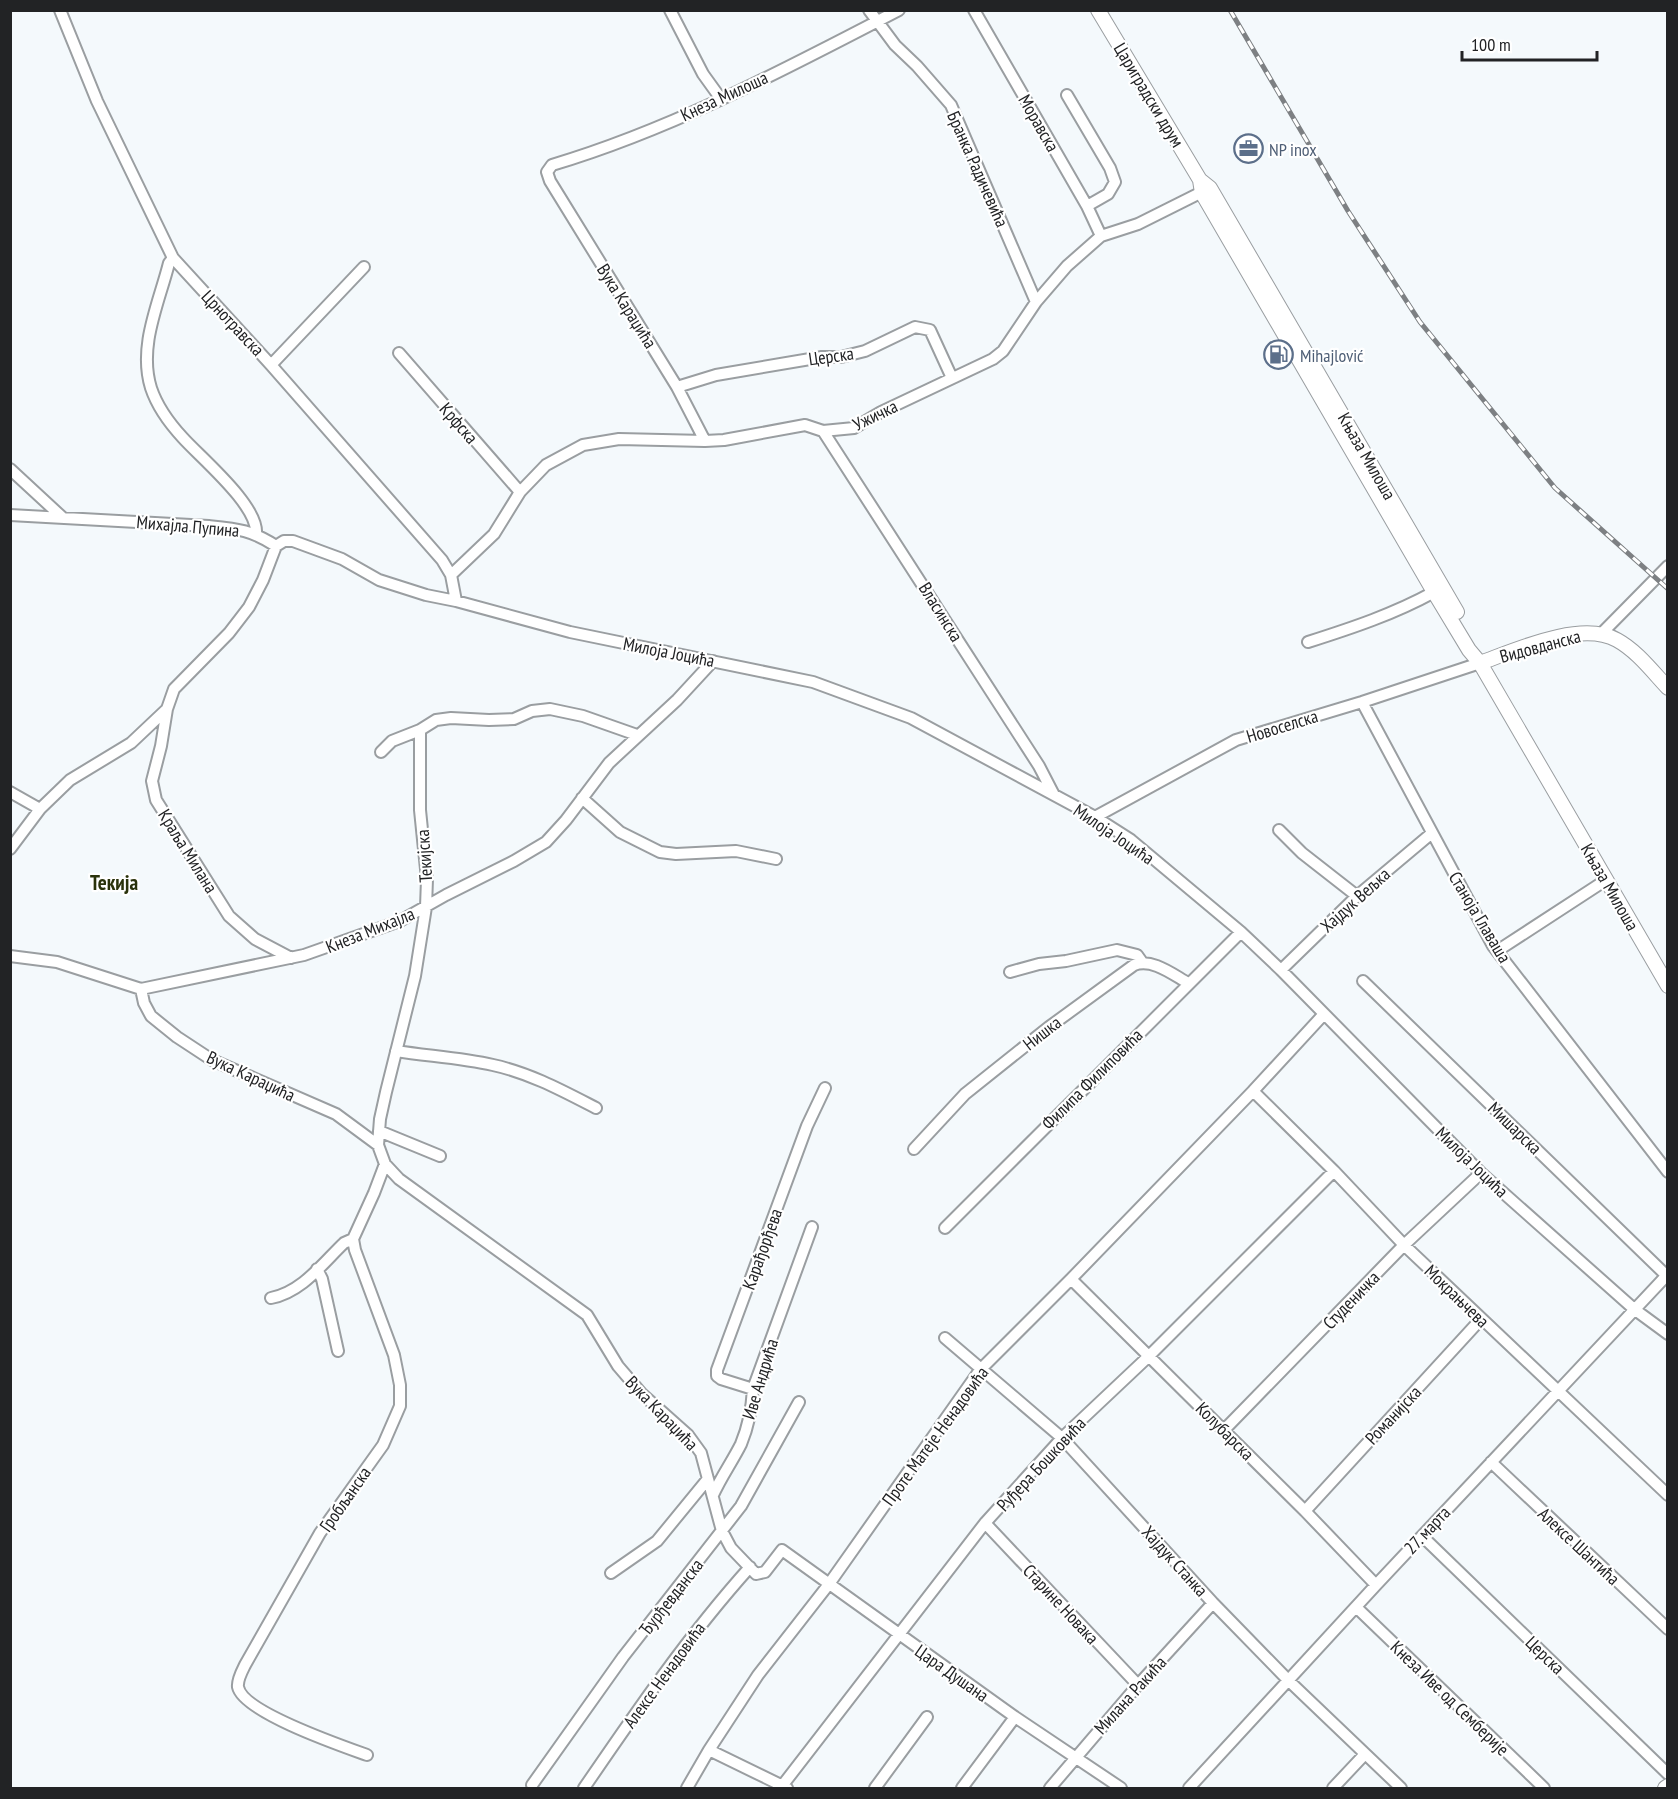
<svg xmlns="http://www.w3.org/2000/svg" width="1678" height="1799" font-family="'PT Sans Narrow',sans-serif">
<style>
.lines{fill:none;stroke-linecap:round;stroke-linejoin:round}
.street-casing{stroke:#9a9ea1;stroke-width:14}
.secondary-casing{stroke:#9a9ea1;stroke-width:16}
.street{stroke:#fff;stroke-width:10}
.secondary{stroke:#fff;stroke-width:14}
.rail-casing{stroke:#7d8083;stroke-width:5}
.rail{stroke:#fff;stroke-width:3;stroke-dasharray:9;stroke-linecap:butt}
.labels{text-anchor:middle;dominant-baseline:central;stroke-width:4.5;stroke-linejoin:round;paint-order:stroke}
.street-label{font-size:18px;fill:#222325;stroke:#fff}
.service-label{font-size:18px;fill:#4e5e75;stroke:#fff;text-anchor:start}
.quarter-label{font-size:21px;font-weight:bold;fill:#2a320b;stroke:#fff}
</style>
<rect width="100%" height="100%" fill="#f4f9fc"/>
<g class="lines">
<defs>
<path id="street" d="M60,10L97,101L173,258L271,365L442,560L451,575L456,601
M670,10L703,74L721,99
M869,10L895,45L917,66L951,105L1036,302
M974,10L1087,206L1101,236
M1067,95L1110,168L1115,182L1108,194L1087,206
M173,258L169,263C159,303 138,346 151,388C157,406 170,424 183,438C201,458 259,506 256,534
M399,353L520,492
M271,365L364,267
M677,387L716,375L822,357H841L865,351L915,327L930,330L952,378
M823,431L1039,766L1054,795
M705,441L677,387L550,181L547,172L552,165C673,129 787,68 899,10
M10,469L63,518
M10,515L209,526C239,529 251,530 276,546L284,541H293L342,559L379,580L426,595L456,601L570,632L813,682L911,718L1095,817L1131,840L1241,932L1281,970L1481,1173L1634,1309L1668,1334
M451,575L494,534L520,492L546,465L583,445L619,439L705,441L724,440L805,425L823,431L854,428L881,412L993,359L1003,351L1036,302L1067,266L1101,236L1138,224L1208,189
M1601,634L1668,566
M1308,642C1352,628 1394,614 1434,592
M1362,702L1493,946L1668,1172
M167,709L161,746L152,781L156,800L229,916L255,939L291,958
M420,730V810L427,879L426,907L415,976L386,1092L380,1119L378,1145L385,1164L399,1179L587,1315L618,1366L642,1394L688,1435L701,1453L722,1531L731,1548L756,1574L765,1572L782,1550L1015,1717L1121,1788
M381,752L392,741L420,730L436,720L451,718L489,720L514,719L532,711L550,709L583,716L637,735
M10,792L40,809
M582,798L620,832L660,852L676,854L736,851L776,859
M1095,817L1236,740L1362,702L1480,663
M1279,830L1302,853L1357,896
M10,849L40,809L70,780L131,743L167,709L174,689L229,633L249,607L263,580L276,546
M1497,951L1606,880
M10,956L57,962L141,989L304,955L400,921L446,895L514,861L546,842L566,820L609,763L677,700L713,661
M1281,970L1357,896L1432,833
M1010,972L1039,964L1066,961L1117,950L1137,955L1142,962
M1363,981L1666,1275
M141,989L144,1003L151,1016L177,1037L212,1060L336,1114L378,1145
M396,1051C428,1056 462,1058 493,1065C530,1073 563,1091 596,1108
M1253,1091L1334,1171L1404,1245L1668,1495
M379,1131L440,1156
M914,1149L965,1094L1049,1027L1134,965C1152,958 1172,974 1188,983
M945,1228L1241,932
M317,1269L322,1279L338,1351
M1071,1279L1305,1511L1376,1585
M271,1298C302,1292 322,1264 344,1243L353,1239
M945,1338L1062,1438L1213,1603L1289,1681L1401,1788
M753,1389L721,1379L717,1376V1370L807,1126L825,1088
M1224,1430L1404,1245L1481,1173
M1491,1462L1668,1629
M713,1495C721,1477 732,1462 741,1444C748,1427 752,1407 753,1389L812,1227
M1305,1511L1481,1319
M985,1523L1138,1685
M1422,1536L1668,1774
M611,1573L657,1541L707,1480
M1356,1607L1544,1788
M709,1750L787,1788
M367,1755C342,1746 243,1712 238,1687C237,1680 242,1671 245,1665L320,1533L383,1445L400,1406V1385L394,1355L355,1250L353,1239L374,1193L385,1164
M532,1785L623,1657L741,1506L799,1402
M782,1786L985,1523L1062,1438L1149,1356L1334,1171
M584,1788C636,1712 688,1636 750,1567
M687,1788L709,1750L758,1675L829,1584L980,1370L1071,1279L1253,1091L1324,1014
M875,1788L927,1717
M962,1788L1015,1717
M1050,1788L1138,1685L1213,1603
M1189,1788L1376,1585L1668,1274
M1333,1788L1365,1754"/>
<path id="secondary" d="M1098,10L1200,180L1210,188L1457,612
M1200,180L1202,193L1434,592L1469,650L1480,663L1668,986
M1480,663C1516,650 1581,620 1617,640C1637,651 1652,671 1668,688
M1665,1788L1668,1786"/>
</defs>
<use href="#street" class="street-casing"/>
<use href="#secondary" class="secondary-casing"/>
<use href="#street" class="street"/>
<use href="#secondary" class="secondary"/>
<defs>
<path id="rail" d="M1230,10L1348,211L1420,322L1555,488L1668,589"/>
</defs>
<use href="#rail" class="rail-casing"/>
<use href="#rail" class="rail"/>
</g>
<defs>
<symbol id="office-ring" viewBox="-11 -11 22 22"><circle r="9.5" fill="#fff" stroke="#5c6f8a" stroke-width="1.5"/><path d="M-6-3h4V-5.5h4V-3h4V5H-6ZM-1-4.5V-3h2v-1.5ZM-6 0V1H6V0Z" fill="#5c6f8a"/></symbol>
<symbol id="fuel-ring" viewBox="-11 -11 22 22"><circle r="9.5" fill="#fff" stroke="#5c6f8a" stroke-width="1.5"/><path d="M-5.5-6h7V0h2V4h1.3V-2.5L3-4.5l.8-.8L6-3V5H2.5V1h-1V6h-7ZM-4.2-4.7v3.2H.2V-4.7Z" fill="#5c6f8a"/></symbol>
</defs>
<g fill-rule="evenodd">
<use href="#office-ring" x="1232" y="132" width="33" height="33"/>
<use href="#fuel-ring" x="1262" y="338" width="33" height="33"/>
</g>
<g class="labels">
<g class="street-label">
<text transform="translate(1149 95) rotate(59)">Цариградски друм</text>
<text transform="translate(724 96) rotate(-25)">Кнеза Милоша</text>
<text transform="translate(1039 123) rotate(60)">Моравска</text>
<text transform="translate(978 169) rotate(66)">Бранка Радичевића</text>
<text transform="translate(627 306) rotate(58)">Вука Караџића</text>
<text transform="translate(233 323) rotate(47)">Црнотравска</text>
<text transform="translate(831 356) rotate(-8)">Церска</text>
<text transform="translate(875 415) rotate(-26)">Ужичка</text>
<text transform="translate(459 423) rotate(49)">Крфска</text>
<text transform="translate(1367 456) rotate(60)">Књаза Милоша</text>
<text transform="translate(188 526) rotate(5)">Михајла Пупина</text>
<text transform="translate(941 612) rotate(58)">Власинска</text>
<text transform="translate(1540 646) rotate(-15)">Видовданска</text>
<text transform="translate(669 652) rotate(11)">Милоја Јоцића</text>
<text transform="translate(1282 726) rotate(-17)">Новоселска</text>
<text transform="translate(1114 834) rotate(34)">Милоја Јоцића</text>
<text transform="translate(188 851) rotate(58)">Краља Милана</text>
<text transform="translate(424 856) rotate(-94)">Текијска</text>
<text transform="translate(1610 887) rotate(60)">Књаза Милоша</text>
<text transform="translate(1355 900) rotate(-42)">Хајдук Вељка</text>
<text transform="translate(1480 917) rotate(59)">Станоја Главаша</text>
<text transform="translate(370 930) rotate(-22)">Кнеза Михајла</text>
<text transform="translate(1042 1033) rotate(-38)">Нишка</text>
<text transform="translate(251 1076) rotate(25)">Вука Караџића</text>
<text transform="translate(1092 1079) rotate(-45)">Филипа Филиповића</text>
<text transform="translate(1515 1128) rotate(44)">Мишарска</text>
<text transform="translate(1472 1162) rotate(44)">Милоја Јоцића</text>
<text transform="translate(762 1249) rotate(-70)">Карађорђева</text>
<text transform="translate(1457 1296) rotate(44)">Мокрањчева</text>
<text transform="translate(1351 1300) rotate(-46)">Студеничка</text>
<text transform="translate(760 1379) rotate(-73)">Иве Андрића</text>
<text transform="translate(662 1413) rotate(46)">Вука Караџића</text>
<text transform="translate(1393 1415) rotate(-47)">Романијска</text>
<text transform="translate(1225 1431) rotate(45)">Колубарска</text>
<text transform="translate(935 1436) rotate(-54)">Проте Матеје Ненадовића</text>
<text transform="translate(1041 1464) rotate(-47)">Руђера Бошковића</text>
<text transform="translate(345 1499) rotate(-55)">Гробљанска</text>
<text transform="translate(1427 1530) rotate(-47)">27. марта</text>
<text transform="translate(1579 1546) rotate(43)">Алексе Шантића</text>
<text transform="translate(1175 1561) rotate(48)">Хајдук Станка</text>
<text transform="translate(671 1597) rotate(-52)">Ђурђевданска</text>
<text transform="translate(1061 1604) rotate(47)">Старине Новака</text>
<text transform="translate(1545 1655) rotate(44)">Церска</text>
<text transform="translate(952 1673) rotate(35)">Цара Душана</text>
<text transform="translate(664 1675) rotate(-54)">Алексе Ненадовића</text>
<text transform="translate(1130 1695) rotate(-48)">Милана Ракића</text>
<text transform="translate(1450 1698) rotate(44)">Кнеза Иве од Семберије</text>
</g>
<g class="service-label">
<text x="1269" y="149">NP inox</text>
<text x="1300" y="355">Mihajlović</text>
</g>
<g class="quarter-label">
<text x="114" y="882">Текија</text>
</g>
</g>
<rect width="1678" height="1799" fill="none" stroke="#222325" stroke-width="24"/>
<path d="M1462 51v9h135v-9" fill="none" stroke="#222325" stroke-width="3"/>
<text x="1471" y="51" font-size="18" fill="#222325" stroke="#ffffff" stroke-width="4.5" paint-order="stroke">100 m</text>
</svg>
